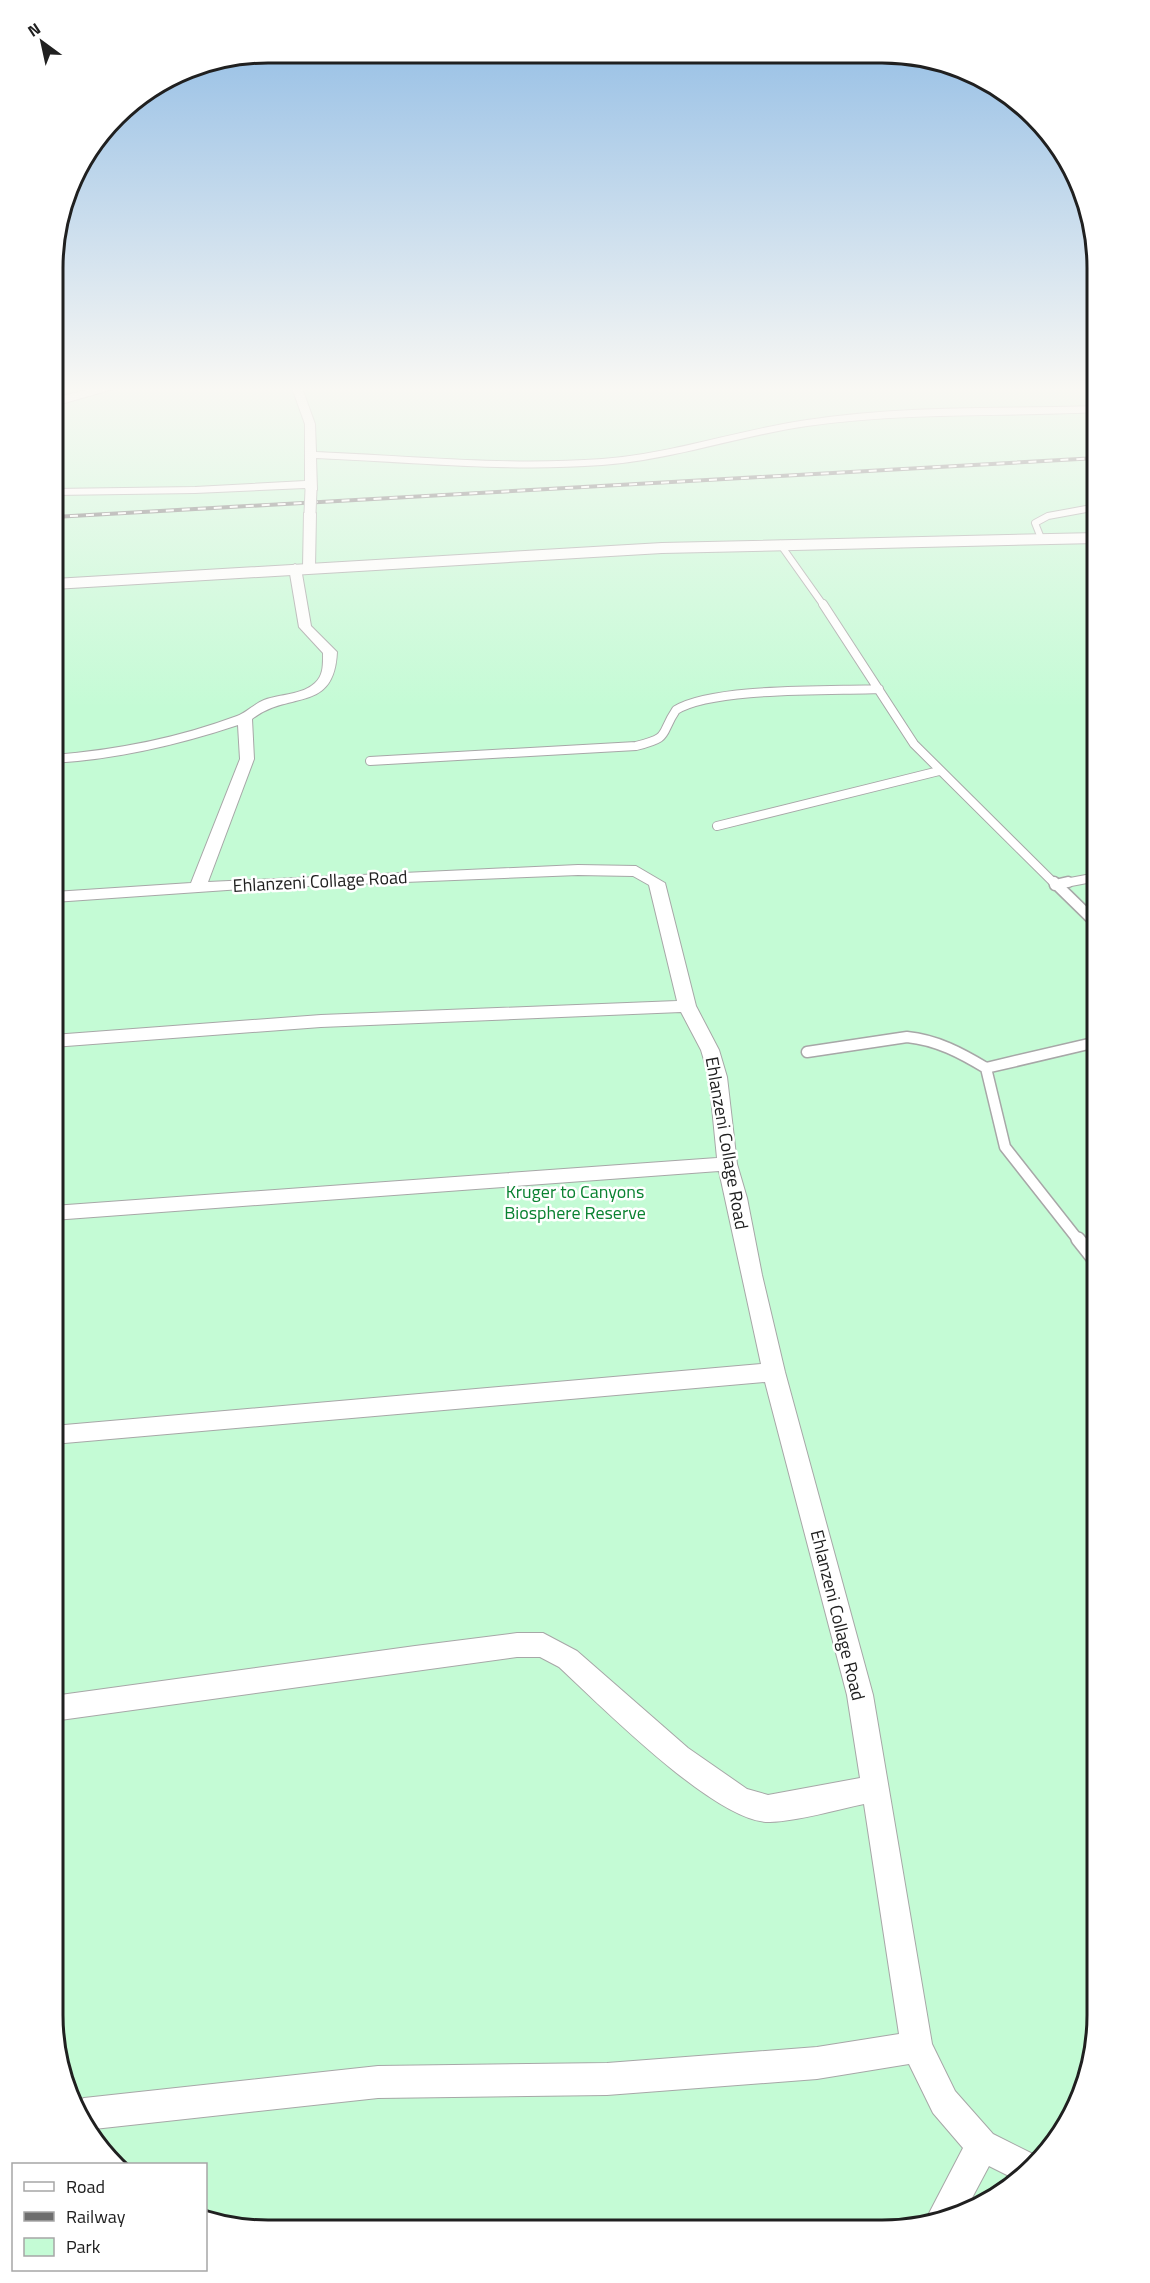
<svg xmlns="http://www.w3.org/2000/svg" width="1150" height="2283" font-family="'Titillium Web',sans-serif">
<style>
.park{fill:#c4fbd5}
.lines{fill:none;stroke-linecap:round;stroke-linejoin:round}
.service-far3-casing{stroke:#a7a7a7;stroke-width:8}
.service-far2-casing{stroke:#a7a7a7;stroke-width:10}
.service-far1-casing{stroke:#a7a7a7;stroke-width:13}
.service-casing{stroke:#a7a7a7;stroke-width:16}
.minor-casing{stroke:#a7a7a7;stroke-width:2}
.tertiary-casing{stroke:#a7a7a7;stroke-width:2}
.service-far3{stroke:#fff;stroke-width:6}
.service-far2{stroke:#fff;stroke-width:8}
.service-far1{stroke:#fff;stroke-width:10}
.service{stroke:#fff;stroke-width:13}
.minor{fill:#fff;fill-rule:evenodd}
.tertiary{fill:#fff;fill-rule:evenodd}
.rail-casing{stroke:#6e6e6e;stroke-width:4}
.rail{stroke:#fff;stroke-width:2;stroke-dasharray:8;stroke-linecap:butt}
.minor-bridge-casing{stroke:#a7a7a7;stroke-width:13;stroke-linecap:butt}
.minor-bridge{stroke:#fff;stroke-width:11}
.labels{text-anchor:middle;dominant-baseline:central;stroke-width:5;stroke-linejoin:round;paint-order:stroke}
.street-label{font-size:18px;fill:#202020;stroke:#fff}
.park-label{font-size:18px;fill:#0a8231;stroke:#fff}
.rim{fill:none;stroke:#202020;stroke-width:3}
</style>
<rect width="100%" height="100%" fill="#f1f0e6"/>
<path class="park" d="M54,388H1097V2030L1081,2097L1053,2147L1002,2194L951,2219L882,2230L239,2229L206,2218V2164H118L64,2084L53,2015Z"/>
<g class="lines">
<defs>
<path id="service-far3" d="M1041,538L1035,523L1048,516L1097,507
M780,544L824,606"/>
<path id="service-far2" d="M823,604L914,744L1055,884
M370,761L636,746C672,737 659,735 676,710C713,687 831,691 879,689
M717,826L939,771
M1060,884L1097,877"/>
<path id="service-far1" d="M1054,882L1097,924
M1055,885L1068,882
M807,1052L907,1037C937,1040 961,1053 986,1068L1097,1042
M986,1068L1005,1147L1079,1241"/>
<path id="service" d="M1078,1239L1097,1263"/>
<path id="minor" d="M292,388H302L315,424L316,452C411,456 506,466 602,459C672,454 738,430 807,420C902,405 1001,409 1097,406V412C1001,417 903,412 807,426C738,436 672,460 602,465C507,472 411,462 316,458L317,490L311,493L307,492L305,488L195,493L54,495V489L195,487L305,481V424Z
M310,510L316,513L315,567L309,571L303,567L304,513Z
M295,564L301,568L311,626L337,652C334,714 289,690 252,719L254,759L208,882L578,865L636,866L665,883L696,1006L719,1050L727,1077L737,1164L747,1198L762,1275L785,1372L873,1695L932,2044L955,2091L993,2134L1041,2158L1017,2180L989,2166L964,2213L951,2219L926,2223L925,2221L963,2148L933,2113L909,2064L817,2079L607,2095L378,2098L94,2129L75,2102L84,2098L378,2066L607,2063L817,2047L899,2034L864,1804C835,1810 799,1821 770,1822C717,1824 599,1704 559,1667L540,1657H517L53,1721V1696L415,1646L517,1633H543L577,1651L688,1748L747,1789L768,1795L860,1778L847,1695L765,1382L53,1444V1426L761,1364L719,1171L53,1220V1206L717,1158L709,1077L701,1050L681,1012L321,1027L53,1047V1035L321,1015L677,1001L649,885L633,876L578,875L257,888L54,902V892L191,883L240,759L238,725C178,745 117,759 54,763V755C116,750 178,738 237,716C246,713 254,704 264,700C280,694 302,695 315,683C324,675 323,663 323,653L299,627L289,568Z"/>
<path id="tertiary" d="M95,388H117L54,406V398Z
M1097,533V543L662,553L54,589V579L662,543Z"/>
</defs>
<use href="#service-far3" class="service-far3-casing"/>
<use href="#service-far2" class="service-far2-casing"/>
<use href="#service-far1" class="service-far1-casing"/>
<use href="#service" class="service-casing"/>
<use href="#minor" class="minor-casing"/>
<use href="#tertiary" class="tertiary-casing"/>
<use href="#service-far3" class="service-far3"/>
<use href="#service-far2" class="service-far2"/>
<use href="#service-far1" class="service-far1"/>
<use href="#service" class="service"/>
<use href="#minor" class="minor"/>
<use href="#tertiary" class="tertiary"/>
<defs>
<path id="rail" d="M54,517L1097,458"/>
</defs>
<use href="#rail" class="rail-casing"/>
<use href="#rail" class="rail"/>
<defs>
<path id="minor-bridge" d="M310,513L311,490"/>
</defs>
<use href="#minor-bridge" class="minor-bridge-casing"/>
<use href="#minor-bridge" class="minor-bridge"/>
</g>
<linearGradient id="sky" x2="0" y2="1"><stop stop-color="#8dbae4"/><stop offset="0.55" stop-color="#f9f8f4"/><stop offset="1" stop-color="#f9f8f4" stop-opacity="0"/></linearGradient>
<rect width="1150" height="708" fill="url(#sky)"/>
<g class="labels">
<g class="street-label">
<text transform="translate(320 881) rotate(-3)">Ehlanzeni Collage Road</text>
<text transform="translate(727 1143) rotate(80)">Ehlanzeni Collage Road</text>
<text transform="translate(838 1615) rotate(76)">Ehlanzeni Collage Road</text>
</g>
<g class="park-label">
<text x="575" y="1191">Kruger to Canyons<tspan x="575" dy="21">Biosphere Reserve</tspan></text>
</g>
</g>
<path d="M0 0H1150V2283H0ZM268 63H882A205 205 0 0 1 1087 268V2015A205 205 0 0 1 882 2220H268A205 205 0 0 1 63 2015V268A205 205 0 0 1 268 63Z" fill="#fff" fill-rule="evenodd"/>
<path class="rim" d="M268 63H882A205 205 0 0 1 1087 268V2015A205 205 0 0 1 882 2220H268A205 205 0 0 1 63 2015V268A205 205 0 0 1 268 63Z"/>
<rect x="12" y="2163" width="195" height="108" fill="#ffffff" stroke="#a6a6a6" stroke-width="1.5"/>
<rect x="24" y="2182" width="30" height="9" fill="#ffffff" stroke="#a6a6a6" stroke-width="1.5"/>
<text x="66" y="2193" font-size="18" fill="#202020">Road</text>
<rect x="24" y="2212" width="30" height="9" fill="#6e6e6e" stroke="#a6a6a6" stroke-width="1.5"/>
<text x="66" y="2223" font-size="18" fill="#202020">Railway</text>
<rect x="24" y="2238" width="30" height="18" fill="#c4fbd5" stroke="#a6a6a6" stroke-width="1.5"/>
<text x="66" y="2253" font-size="18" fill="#202020">Park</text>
<g transform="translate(42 42) rotate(327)" stroke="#ffffff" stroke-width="4.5" paint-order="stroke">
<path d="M0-4.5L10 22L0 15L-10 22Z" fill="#202020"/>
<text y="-9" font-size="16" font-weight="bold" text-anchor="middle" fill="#202020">N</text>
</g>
</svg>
